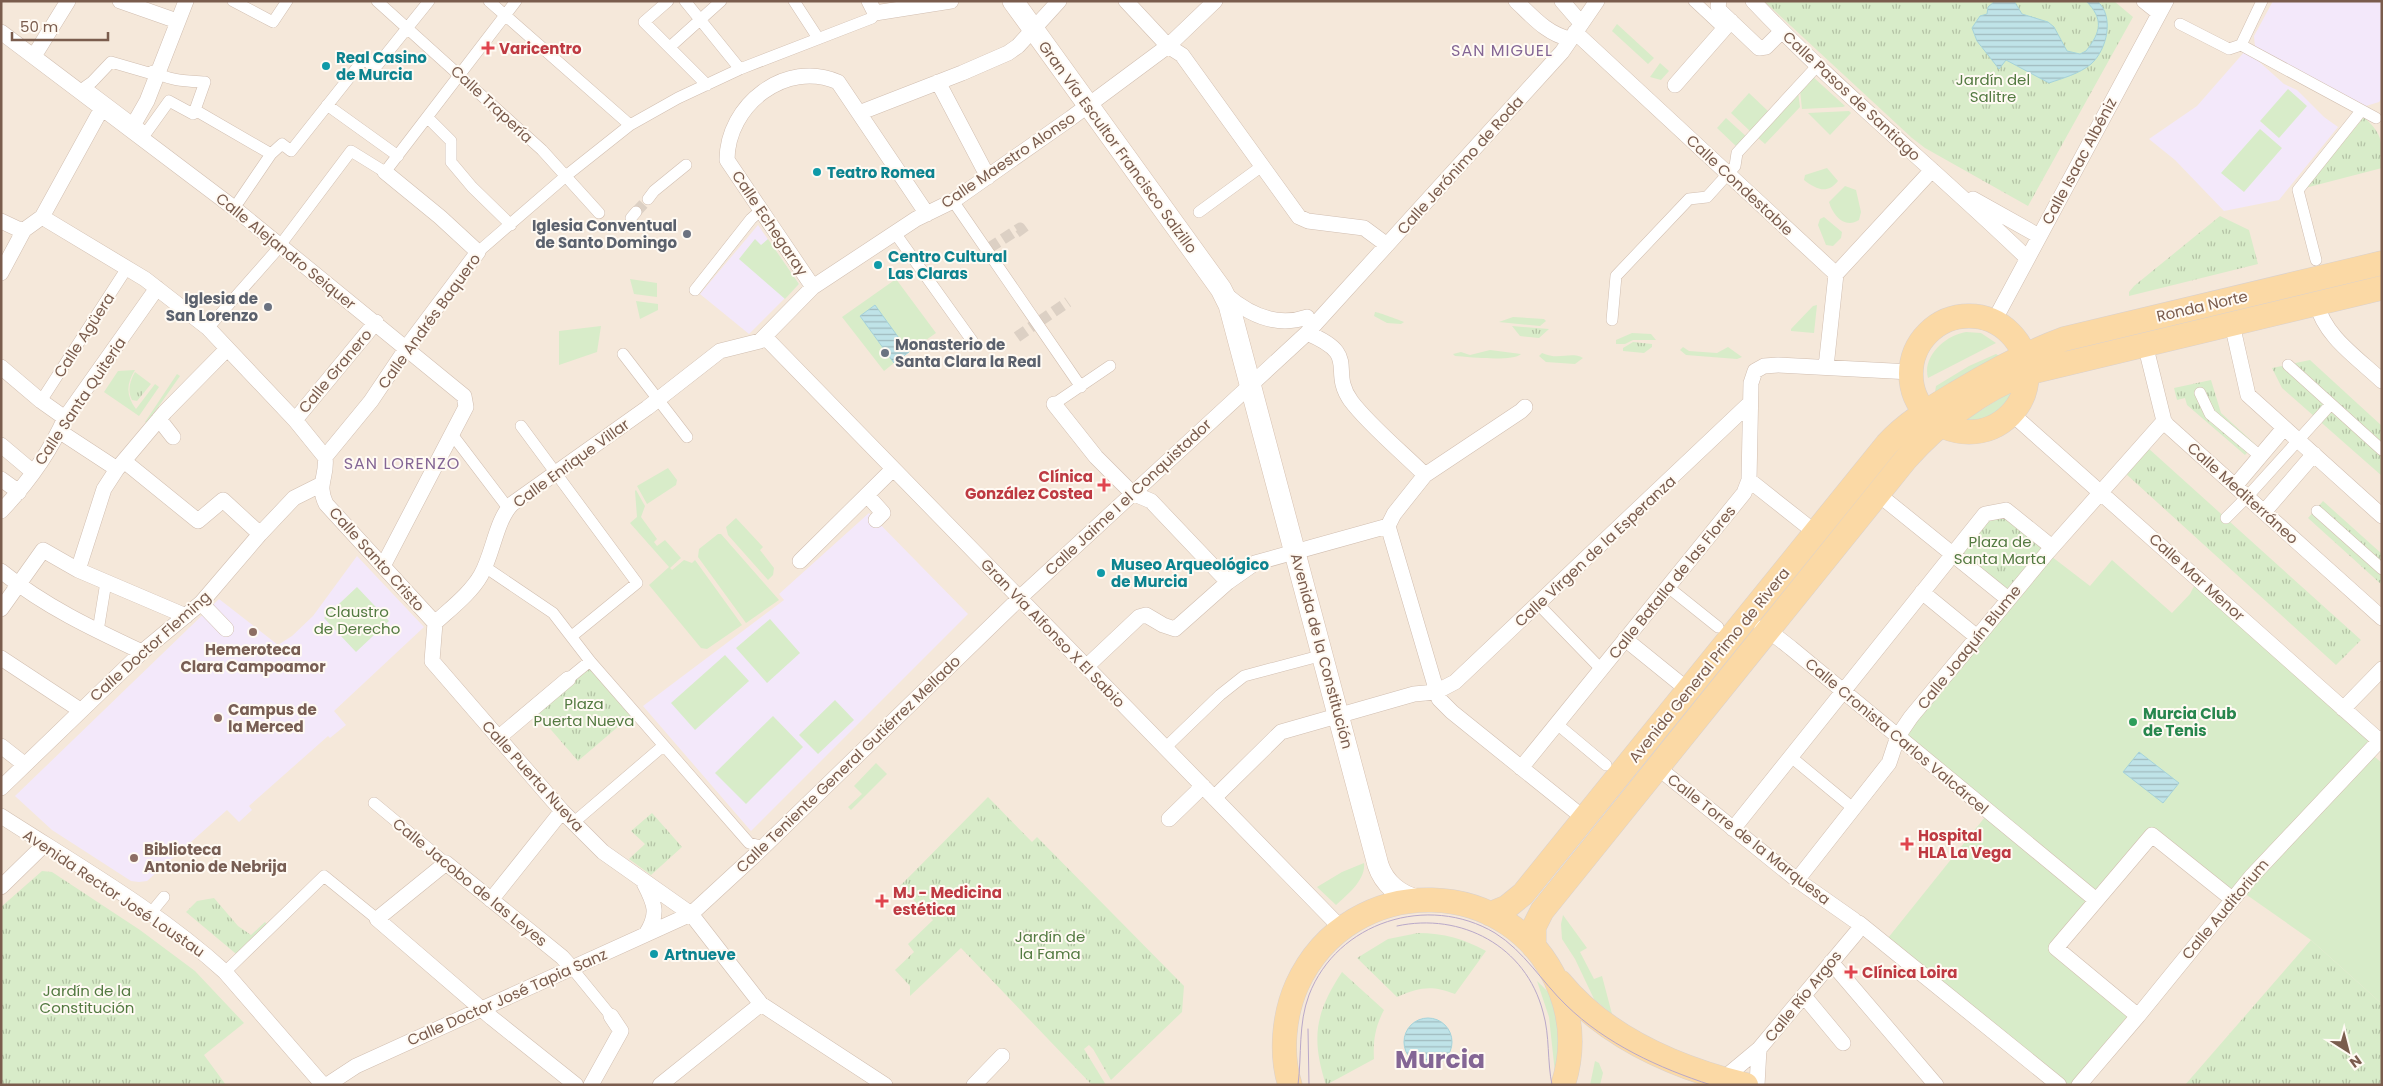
<svg xmlns="http://www.w3.org/2000/svg" width="2383" height="1086" font-family="Poppins,sans-serif">
<style>
.residential{fill:#f5e8da}
.education{fill:#f3e8fa}
.green{fill:#d8ecc9}
.park{fill:url(#park-tufts)}
.water{fill:url(#water-rules);stroke:#a5d3da}
.lines{fill:none;stroke-linecap:round;stroke-linejoin:round}
.pedestrian-tunnel{stroke:#dcd0c4;stroke-width:11;stroke-dasharray:11 5.5;stroke-linecap:butt}
.pedestrian-casing{stroke:#d1beb0;stroke-width:12}
.minor-casing{stroke:#d1beb0;stroke-width:16}
.secondary-casing{stroke:#d6c0b0;stroke-width:22}
.primary-casing{stroke:#dad1cd;stroke-width:25}
.pedestrian{stroke:#fff;stroke-width:11}
.minor{stroke:#fff;stroke-width:15}
.secondary{stroke:#fff;stroke-width:21}
.primary{stroke:#fbd9a5;stroke-width:24}
.tram{stroke:#b9a8c9;stroke-width:1}
.health-dot{fill:#e0444e;stroke:#fffaf3;stroke-width:2}
.culture-dot{fill:#0f9aa8;stroke:#fffaf3;stroke-width:2}
.worship-dot{fill:#6b7280;stroke:#fffaf3;stroke-width:2}
.education-dot{fill:#8d6e63;stroke:#fffaf3;stroke-width:2}
.leisure-dot{fill:#2e9e5b;stroke:#fffaf3;stroke-width:2}
.labels{text-anchor:middle;dominant-baseline:central;stroke-width:4;stroke-linejoin:round;paint-order:stroke}
.health-label{font-size:15px;font-weight:bold;fill:#be3a42;stroke:#fffaf3;text-anchor:start}
.culture-label{font-size:15px;font-weight:bold;fill:#0d838f;stroke:#fffaf3;text-anchor:start}
.park-label{font-size:15px;fill:#537a41;stroke:#fffaf3}
.street-label{font-size:15px;fill:#7a5c4d;stroke:#fffaf3}
.worship-label{font-size:15px;font-weight:bold;fill:#5b616d;stroke:#fffaf3;text-anchor:end}
.education-label{font-size:15px;font-weight:bold;fill:#785e54;stroke:#fffaf3;text-anchor:start}
.leisure-label{font-size:15px;font-weight:bold;fill:#27864d;stroke:#fffaf3;text-anchor:start}
.neighbourhood-label{font-size:16px;letter-spacing:1px;fill:#846695;stroke:#fffaf3}
.town-label{font-size:25px;font-weight:bold;fill:#846695;stroke:#fffaf3}
</style>
<defs>
<pattern id="park-tufts" width="24" height="20" patternUnits="userSpaceOnUse" patternTransform="scale(1.25)"><rect width="24" height="20" fill="#d8ecc9"/><path d="M3 7l-1-3M5 7V3M7 7l1-3M15 17l-1-3M17 17v-4M19 17l1-3" fill="none" stroke="#b4c2a5"/></pattern>
<pattern id="water-rules" width="6" height="5" patternUnits="userSpaceOnUse" patternTransform="scale(1.25)"><rect width="6" height="5" fill="#bfe3e8"/><path d="M0 2.5h6" fill="none" stroke="#a0bbbe"/></pattern>
</defs>
<rect width="100%" height="100%" fill="#fdf6ec"/>
<path class="residential" d="M1,1H2382V1085H1Z"/>
<path class="education" d="M2273,1H2382V98L2379,102L2366,106L2255,47L2254,36Z
M2246,50L2284,84L2297,90L2324,117L2338,127L2279,200L2224,211L2175,160L2149,139L2197,106Z
M758,225L799,284L749,334L700,294Z
M869,513L968,614L751,831L643,706L784,600L779,594Z
M357,556L424,627L334,711L346,725L330,738L328,736L249,806L252,810L239,822L227,810L147,881L139,882L131,881L52,830L15,796L219,599L278,645L292,636L313,616Z"/>
<path class="green" d="M1617,24L1654,58L1648,64L1612,31Z
M1660,63L1669,71L1661,80L1650,77Z
M1812,76L1845,106L1843,107L1802,109L1800,90Z
M2288,89L2307,106L2279,138L2260,121Z
M1798,92L1800,107L1765,144L1757,137Z
M1749,93L1769,112L1751,132L1731,113Z
M1849,111L1851,113L1830,135L1808,113Z
M1726,118L1748,138L1738,148L1717,128Z
M2260,129L2282,148L2244,192L2221,173Z
M1827,168L1838,181C1827,195 1816,189 1804,180L1805,175Z
M1845,186L1856,190L1861,212L1859,220C1845,229 1833,216 1829,202Z
M1824,217L1842,232L1841,238L1833,246L1826,245L1818,225L1820,219Z
M755,239L761,245L768,239L799,284L785,299L739,259Z
M630,279L657,283V297L634,294Z
M896,279L936,333L909,352L875,306L860,316L894,363L884,371L842,317Z
M636,301L658,304V310L640,319Z
M1817,305L1814,333L1791,331V329L1813,306Z
M1375,312C1378,312 1402,321 1404,322L1401,324L1387,323L1374,316Z
M1513,317L1544,319L1546,321L1540,326L1499,322Z
M601,326L597,352L559,365V331Z
M1966,332L1981,333L1996,343L1928,378C1922,356 1946,335 1966,332Z
M1632,333L1651,334L1656,340H1633L1625,344H1616V340Z
M1683,347L1689,351L1717,353L1728,347L1742,357L1737,359L1686,355L1680,350Z
M1490,350L1521,354C1512,362 1469,357 1455,356L1453,354L1461,352L1470,355Z
M1542,353C1559,361 1570,351 1583,358L1575,364L1546,362L1539,356Z
M1996,354L2001,357L1935,392L1936,386L1969,366Z
M135,370C126,384 126,396 136,409L155,384L159,387L139,416L104,392L118,371Z
M177,374L180,376L147,423L145,422Z
M2009,393L2012,394C2005,411 1984,429 1965,423V420Z
M668,468L677,480L676,485L647,504L637,486Z
M636,490L645,506L641,517L657,539L654,542L657,546L665,540L681,558L670,568L672,570L684,560L692,563L695,560L742,625L707,649L701,648L649,585L669,567L630,523L637,517L635,491Z
M736,518L763,547L760,550L774,568L773,575L768,580L728,535L726,527Z
M718,534H721L779,600L746,623L698,557L699,549Z
M2047,553L2090,586L2112,560L2172,613L2190,594L2195,584L2379,741L2369,752L2382,763V1004L2311,940L2244,893L2235,895L2152,836L2056,948L2138,1016L2079,1085L2056,1082L1884,943L1989,812L1898,736Z
M357,587L389,621L356,652L324,618Z
M770,619L800,653L767,683L736,648Z
M725,655L749,681L695,730L671,703Z
M835,700L854,720L818,754L799,735Z
M773,716L803,747L746,804L715,773Z
M876,763L887,774L851,810L848,807L862,794L854,786Z
M1364,863C1366,880 1347,895 1336,905L1317,887L1342,872Z
M1563,915L1587,948L1580,952L1594,979L1602,976L1612,1014L1594,999L1575,959L1562,939L1561,924Z
M1537,981C1541,985 1547,990 1550,995C1563,1016 1559,1050 1555,1073L1549,1017Z
M1595,1061L1599,1063L1603,1073L1600,1085H1590Z"/>
<path class="park" d="M1764,1H2114L2133,17L2028,206L1925,148L1912,138Z
M2364,117C2383,135 2382,141 2382,168L2305,188Z
M2220,216L2249,230L2258,264L2129,296V292L2134,286Z
M1512,326L1549,329L1539,338L1520,336Z
M1633,342L1652,344V347L1644,353L1623,351V348Z
M2310,360L2382,426V476L2282,388L2272,368Z
M135,372L151,384L137,401L132,400C127,390 130,381 135,372Z
M2211,380L2221,413L2255,444L2245,455L2187,405L2185,398L2177,400L2174,388Z
M2148,448L2361,640L2336,665L2125,473Z
M2323,501L2382,554V585L2308,518Z
M2006,510L2052,547L2008,599L1952,555L1985,514Z
M590,661L634,713L578,761L533,709Z
M988,797L1032,842L1037,837L1184,986L1182,1012L1111,1080L1093,1049L1089,1045L1084,1049L1106,1085H1092L961,948L910,996V986L895,970L914,952L908,944L933,920L900,886Z
M652,813L682,847L651,875L629,859L645,844L631,831Z
M42,871L52,872L140,930L195,971L244,1023L204,1055L226,1085H1V907Z
M214,898L238,926L251,935L265,922L271,929L241,958L186,912L197,901Z
M1418,933C1444,933 1464,939 1486,951L1455,994C1432,985 1420,987 1397,997L1357,958L1388,939Z
M2311,940L2382,1004V1085H2185Z
M1342,972L1384,1010C1375,1027 1373,1041 1374,1059L1326,1085C1311,1038 1315,1013 1342,972Z"/>
<path class="water" d="M1995,1H2014L2022,14L2048,22L2054,27L2067,51L2080,54L2086,51C2101,32 2104,19 2086,1H2097C2115,16 2107,50 2091,64C2079,74 2063,78 2049,83L2006,60L1999,69L1977,41L1972,28L1980,16L1987,14L1988,7Z
M875,305L909,352L894,363L860,316Z
M2139,752L2179,783L2163,803L2123,772Z
M1404 1042a24 24 0 1 1 48 0a24 24 0 1 1-48 0Z"/>
<g class="lines">
<path class="pedestrian-tunnel" d="M636,212L648,199
M989,248L1020,228L1025,235
M1040,321L1068,302
M1017,337L1034,325"/>
<defs>
<path id="pedestrian" d="M233,1L273,22L287,1
M377,1L542,150L599,213
M489,1L630,125
M668,1L644,22L707,85
M685,1L740,69
M794,1L818,38
M1694,1L1724,29
M2180,24L2229,49L2241,45
M2241,45L2376,118
M2241,45L2262,1
M671,46L721,1
M111,62L149,73L153,71C169,81 187,81 205,82L195,110L193,114L169,101L146,133L85,87L92,82Z
M327,105L398,156
M195,110L271,154
M428,118L451,141V162L472,187L511,225
M648,199L654,191L686,165
M239,201L271,154L282,144L291,151L364,59L375,68L429,1
M953,201L1081,387
M1199,212L1262,166
M631,218L636,212
M895,233L973,342
M478,252L567,175L630,125L678,98L740,69L872,18L875,13
M2316,260L2298,190L2361,111
M695,290L751,219L761,210
M1612,320L1616,276L1689,199L1707,197L1735,166L1737,153L1818,65
M208,328L275,252L351,151L385,172L516,1
M623,354L687,437
M2288,365L2382,450
M2200,393L2210,414L2260,456
M41,401L127,268
M1054,404L1110,366
M521,426L637,583L572,636
M451,433L508,508
M2317,511L2382,569
M2226,518L2247,497L2331,404
M485,567L553,613L590,661L749,843L764,847
M1668,587L1718,627
M1539,605L1601,669
M98,631L106,582
M568,679L590,661
M1557,724L1606,765
M1165,748L1220,695L1244,676L1323,655
M1791,757L1854,809
M374,803L446,863
M573,823L663,746
M150,914L164,897
M571,967L611,1016
M225,972L324,876L377,919"/>
<path id="minor" d="M120,1L177,21
M869,1L875,13L951,1
M1126,1L1168,46L1182,55L1299,217L1308,221L1364,228L1387,245
M1516,1C1533,17 1547,34 1570,39
M1562,1L1581,23
M1719,1L1718,6L1720,11L1759,48L1766,47L1782,31
M1753,1C1839,92 1937,171 2027,258
M2144,1L2159,13
M1,32L234,208L464,396L466,407L383,566
M1575,32L1836,274
M34,56L68,1
M938,82L988,177
M1675,85L1731,21
M859,113L962,73L1008,53L1018,46L1059,1
M131,129L147,101L186,1
M1973,199L2039,236
M42,217L145,279L208,328L295,420L325,457
M1,221L18,229L24,230
M1,273L24,230L42,217L102,108
M1836,274L1932,170
M813,287L727,160C727,105 786,59 838,82L927,214
M1225,294C1248,314 1276,328 1307,317
M2317,304C2324,336 2359,359 2382,381
M1994,321L2166,1
M2232,324L2248,395L2382,516
M1307,333C1362,356 1328,369 1351,401C1370,426 1402,452 1425,475
M765,337L1341,928
M2145,344L2164,421L2167,425L2382,618
M1,367L41,401L65,418
M1826,367L1836,274
M1054,404L1096,457L1132,493L1151,501L1228,582
M2011,413L2382,743
M159,419L173,437
M295,420L376,322
M59,431L117,469
M1,445L33,472
M325,457C328,476 316,484 326,504L435,623L432,661L562,811L603,852L691,914L761,1004L885,1085
M325,457L371,401L412,340L478,252L440,217L385,172
M124,461L198,521L223,500L260,534
M1,479L19,492
M1749,480L1816,533
M2235,486L2284,428
M1878,494L2008,599
M867,495L883,513L876,520
M1,511C27,484 50,452 65,418L157,288
M2264,512L2314,454
M1388,526L1439,699L1452,712L1585,819
M800,561L893,469
M78,570L104,489L117,469L165,412L227,349
M1,571C44,606 93,629 142,652
M1922,592L1977,637
M201,603L226,629
M1,609L43,550L78,570L186,616
M435,623C450,609 471,593 481,575C493,554 496,520 512,504L647,408L720,351L760,341L813,287L916,219L953,201L1071,118L1168,46L1215,1
M1762,628L1768,630L1791,648L2096,900
M1625,639L1688,690
M1,658L80,710
M1086,667L1139,617L1146,615L1163,625L1175,629L1228,582L1255,563L1388,526L1394,514L1425,475L1521,411L1525,407
M2343,709L2382,669
M498,738L568,679
M1,746L24,764
M1657,767L1797,880L1854,920
M1521,768L1744,493L1749,480L1751,383L1755,371L1764,366L1778,365L1911,372
M1,788L142,652L201,603L260,534L294,498L320,485
M1214,798L1281,732L1414,694L1436,692L1455,682L1750,403
M1,816C77,865 158,911 225,972L323,1085
M1169,819L1203,786
M1733,829L1985,514L2006,510L2052,547
M1797,880L1889,763L1898,736L1911,717L2047,553L2164,421
M644,883C655,904 659,914 646,934
M1,887L45,844
M491,900L562,811
M1859,923L2059,1085
M1831,962L1936,1085
M571,967L562,957L446,863L377,919L492,1018L576,1085
M1804,996L1843,1043
M2138,1016L2056,948L2152,835L2232,899
M1759,1049L1856,933
M1723,1079L1759,1049L1757,1085
M327,1085L356,1066L691,914L754,856L1026,592L1307,333L1562,52L1597,1
M591,1085L621,1031L611,1016
M660,1085L761,1004
M974,1085L1002,1056
M2079,1085L2138,1016L2251,877L2382,738"/>
<path id="secondary" d="M1013,1L1221,289L1229,305L1378,865C1384,883 1399,896 1418,900"/>
<path id="primary" d="M1911 374a58 58 0 1 1 116 0a58 58 0 1 1-116 0Z
M1490,914L1507,907L1523,894L1887,444C1907,422 1933,407 1958,392C1993,371 2026,353 2064,339L2382,263
M1534,947V927L1542,911L1906,459C1937,424 1982,389 2027,373L2382,288
M1560,982C1606,1038 1677,1068 1746,1085
M1290,1085C1280,1054 1284,1014 1297,985C1350,869 1516,872 1561,992C1572,1022 1573,1054 1563,1085"/>
</defs>
<use href="#pedestrian" class="pedestrian-casing"/>
<use href="#minor" class="minor-casing"/>
<use href="#secondary" class="secondary-casing"/>
<use href="#primary" class="primary-casing"/>
<use href="#pedestrian" class="pedestrian"/>
<use href="#minor" class="minor"/>
<use href="#secondary" class="secondary"/>
<use href="#primary" class="primary"/>
<path class="tram" d="M1397,926C1461,912 1526,946 1543,1012C1550,1036 1547,1061 1552,1085
M1308,1029L1309,1085
M1298,1085C1302,1054 1298,1024 1309,995C1337,922 1428,893 1495,933C1524,951 1542,982 1566,1005C1606,1044 1659,1068 1711,1085"/>
</g>
<g class="health-dot">
<path d="M485.5 40.5h5v5h5v5h-5v5h-5v-5h-5v-5h5z"/>
<path d="M1101.5 477.5h5v5h5v5h-5v5h-5v-5h-5v-5h5z"/>
<path d="M1904.5 836.5h5v5h5v5h-5v5h-5v-5h-5v-5h5z"/>
<path d="M879.5 893.5h5v5h5v5h-5v5h-5v-5h-5v-5h5z"/>
<path d="M1848.5 964.5h5v5h5v5h-5v5h-5v-5h-5v-5h5z"/>
</g>
<g class="culture-dot">
<circle cx="326" cy="66" r="5"/>
<circle cx="817" cy="172" r="5"/>
<circle cx="878" cy="265" r="5"/>
<circle cx="1101" cy="573" r="5"/>
<circle cx="654" cy="954" r="5"/>
</g>
<g class="worship-dot">
<circle cx="687" cy="234" r="5"/>
<circle cx="268" cy="307" r="5"/>
<circle cx="885" cy="353" r="5"/>
</g>
<g class="education-dot">
<circle cx="253" cy="632" r="5"/>
<circle cx="218" cy="718" r="5"/>
<circle cx="134" cy="858" r="5"/>
</g>
<circle class="leisure-dot" cx="2133" cy="722" r="5"/>
<g class="labels">
<g class="health-label">
<text x="499" y="48">Varicentro</text>
<text x="1093" y="476" text-anchor="end">Clínica<tspan x="1093" dy="17">González Costea</tspan></text>
<text x="1918" y="835">Hospital<tspan x="1918" dy="17">HLA La Vega</tspan></text>
<text x="893" y="892">MJ - Medicina<tspan x="893" dy="17">estética</tspan></text>
<text x="1862" y="972">Clínica Loira</text>
</g>
<g class="culture-label">
<text x="336" y="57">Real Casino<tspan x="336" dy="17">de Murcia</tspan></text>
<text x="827" y="172">Teatro Romea</text>
<text x="888" y="256">Centro Cultural<tspan x="888" dy="17">Las Claras</tspan></text>
<text x="1111" y="564">Museo Arqueológico<tspan x="1111" dy="17">de Murcia</tspan></text>
<text x="664" y="954">Artnueve</text>
</g>
<g class="park-label">
<text x="1993" y="79">Jardín del<tspan x="1993" dy="17">Salitre</tspan></text>
<text x="2000" y="541">Plaza de<tspan x="2000" dy="17">Santa Marta</tspan></text>
<text x="357" y="611">Claustro<tspan x="357" dy="17">de Derecho</tspan></text>
<text x="584" y="703">Plaza<tspan x="584" dy="17">Puerta Nueva</tspan></text>
<text x="1050" y="936">Jardín de<tspan x="1050" dy="17">la Fama</tspan></text>
<text x="87" y="990">Jardín de la<tspan x="87" dy="17">Constitución</tspan></text>
</g>
<g class="street-label">
<text transform="translate(1852 96) rotate(43)">Calle Pasos de Santiago</text>
<text transform="translate(492 104) rotate(43)">Calle Trapería</text>
<text transform="translate(1118 147) rotate(54)">Gran Vía Escultor Francisco Salzillo</text>
<text transform="translate(1008 160) rotate(-34)">Calle Maestro Alonso</text>
<text transform="translate(2079 161) rotate(-62)">Calle Isaac Albéniz</text>
<text transform="translate(1460 165) rotate(-48)">Calle Jerónimo de Roda</text>
<text transform="translate(1740 185) rotate(43)">Calle Condestable</text>
<text transform="translate(770 223) rotate(56)">Calle Echegaray</text>
<text transform="translate(286 251) rotate(39)">Calle Alejandro Seiquer</text>
<text transform="translate(2202 306) rotate(-13)">Ronda Norte</text>
<text transform="translate(429 321) rotate(-54)">Calle Andrés Baquero</text>
<text transform="translate(84 335) rotate(-57)">Calle Agüera</text>
<text transform="translate(335 371) rotate(-50)">Calle Granero</text>
<text transform="translate(80 401) rotate(-56)">Calle Santa Quiteria</text>
<text transform="translate(571 463) rotate(-36)">Calle Enrique Villar</text>
<text transform="translate(2243 493) rotate(42)">Calle Mediterráneo</text>
<text transform="translate(1128 497) rotate(-43)">Calle Jaime I el Conquistador</text>
<text transform="translate(1595 551) rotate(-43)">Calle Virgen de la Esperanza</text>
<text transform="translate(377 559) rotate(48)">Calle Santo Cristo</text>
<text transform="translate(2197 577) rotate(42)">Calle Mar Menor</text>
<text transform="translate(1672 582) rotate(-51)">Calle Batalla de las Flores</text>
<text transform="translate(1053 633) rotate(46)">Gran Vía Alfonso X El Sabio</text>
<text transform="translate(150 646) rotate(-42)">Calle Doctor Fleming</text>
<text transform="translate(1969 647) rotate(-51)">Calle Joaquín Blume</text>
<text transform="translate(1322 651) rotate(75)">Avenida de la Constitución</text>
<text transform="translate(1709 665) rotate(-51)">Avenida General Primo de Rivera</text>
<text transform="translate(1897 736) rotate(40)">Calle Cronista Carlos Valcárcel</text>
<text transform="translate(848 764) rotate(-44)">Calle Teniente General Gutiérrez Mellado</text>
<text transform="translate(533 776) rotate(48)">Calle Puerta Nueva</text>
<text transform="translate(1749 839) rotate(38)">Calle Torre de la Marquesa</text>
<text transform="translate(470 882) rotate(39)">Calle Jacobo de las Leyes</text>
<text transform="translate(114 893) rotate(34)">Avenida Rector José Loustau</text>
<text transform="translate(2225 909) rotate(-50)">Calle Auditorium</text>
<text transform="translate(1803 996) rotate(-51)">Calle Río Argos</text>
<text transform="translate(507 997) rotate(-24)">Calle Doctor José Tapia Sanz</text>
</g>
<g class="worship-label">
<text x="677" y="225">Iglesia Conventual<tspan x="677" dy="17">de Santo Domingo</tspan></text>
<text x="258" y="298">Iglesia de<tspan x="258" dy="17">San Lorenzo</tspan></text>
<text x="895" y="344" text-anchor="start">Monasterio de<tspan x="895" dy="17">Santa Clara la Real</tspan></text>
</g>
<g class="education-label">
<text x="253" y="649" text-anchor="middle">Hemeroteca<tspan x="253" dy="17">Clara Campoamor</tspan></text>
<text x="228" y="709">Campus de<tspan x="228" dy="17">la Merced</tspan></text>
<text x="144" y="849">Biblioteca<tspan x="144" dy="17">Antonio de Nebrija</tspan></text>
</g>
<g class="leisure-label">
<text x="2143" y="713">Murcia Club<tspan x="2143" dy="17">de Tenis</tspan></text>
</g>
<g class="neighbourhood-label">
<text x="1502" y="50">SAN MIGUEL</text>
<text x="402" y="463">SAN LORENZO</text>
</g>
<g class="town-label">
<text x="1440" y="1059">Murcia</text>
</g>
</g>
<rect width="2383" height="1086" fill="none" stroke="#7a5c4d" stroke-width="5"/>
<g transform="translate(2348 1051) rotate(144)" stroke="#fffaf3" stroke-width="4" paint-order="stroke">
<path d="M0-4L9 19L0 12L-9 19Z" fill="#7a5c4d"/>
<text y="-8" font-size="14" font-weight="bold" text-anchor="middle" fill="#7a5c4d">N</text>
</g>
<path d="M12 32v8h96v-8" fill="none" stroke="#7a5c4d" stroke-width="2.5"/>
<text x="20" y="32" font-size="15" fill="#7a5c4d" stroke="#fffaf3" stroke-width="4" paint-order="stroke">50 m</text>
</svg>
